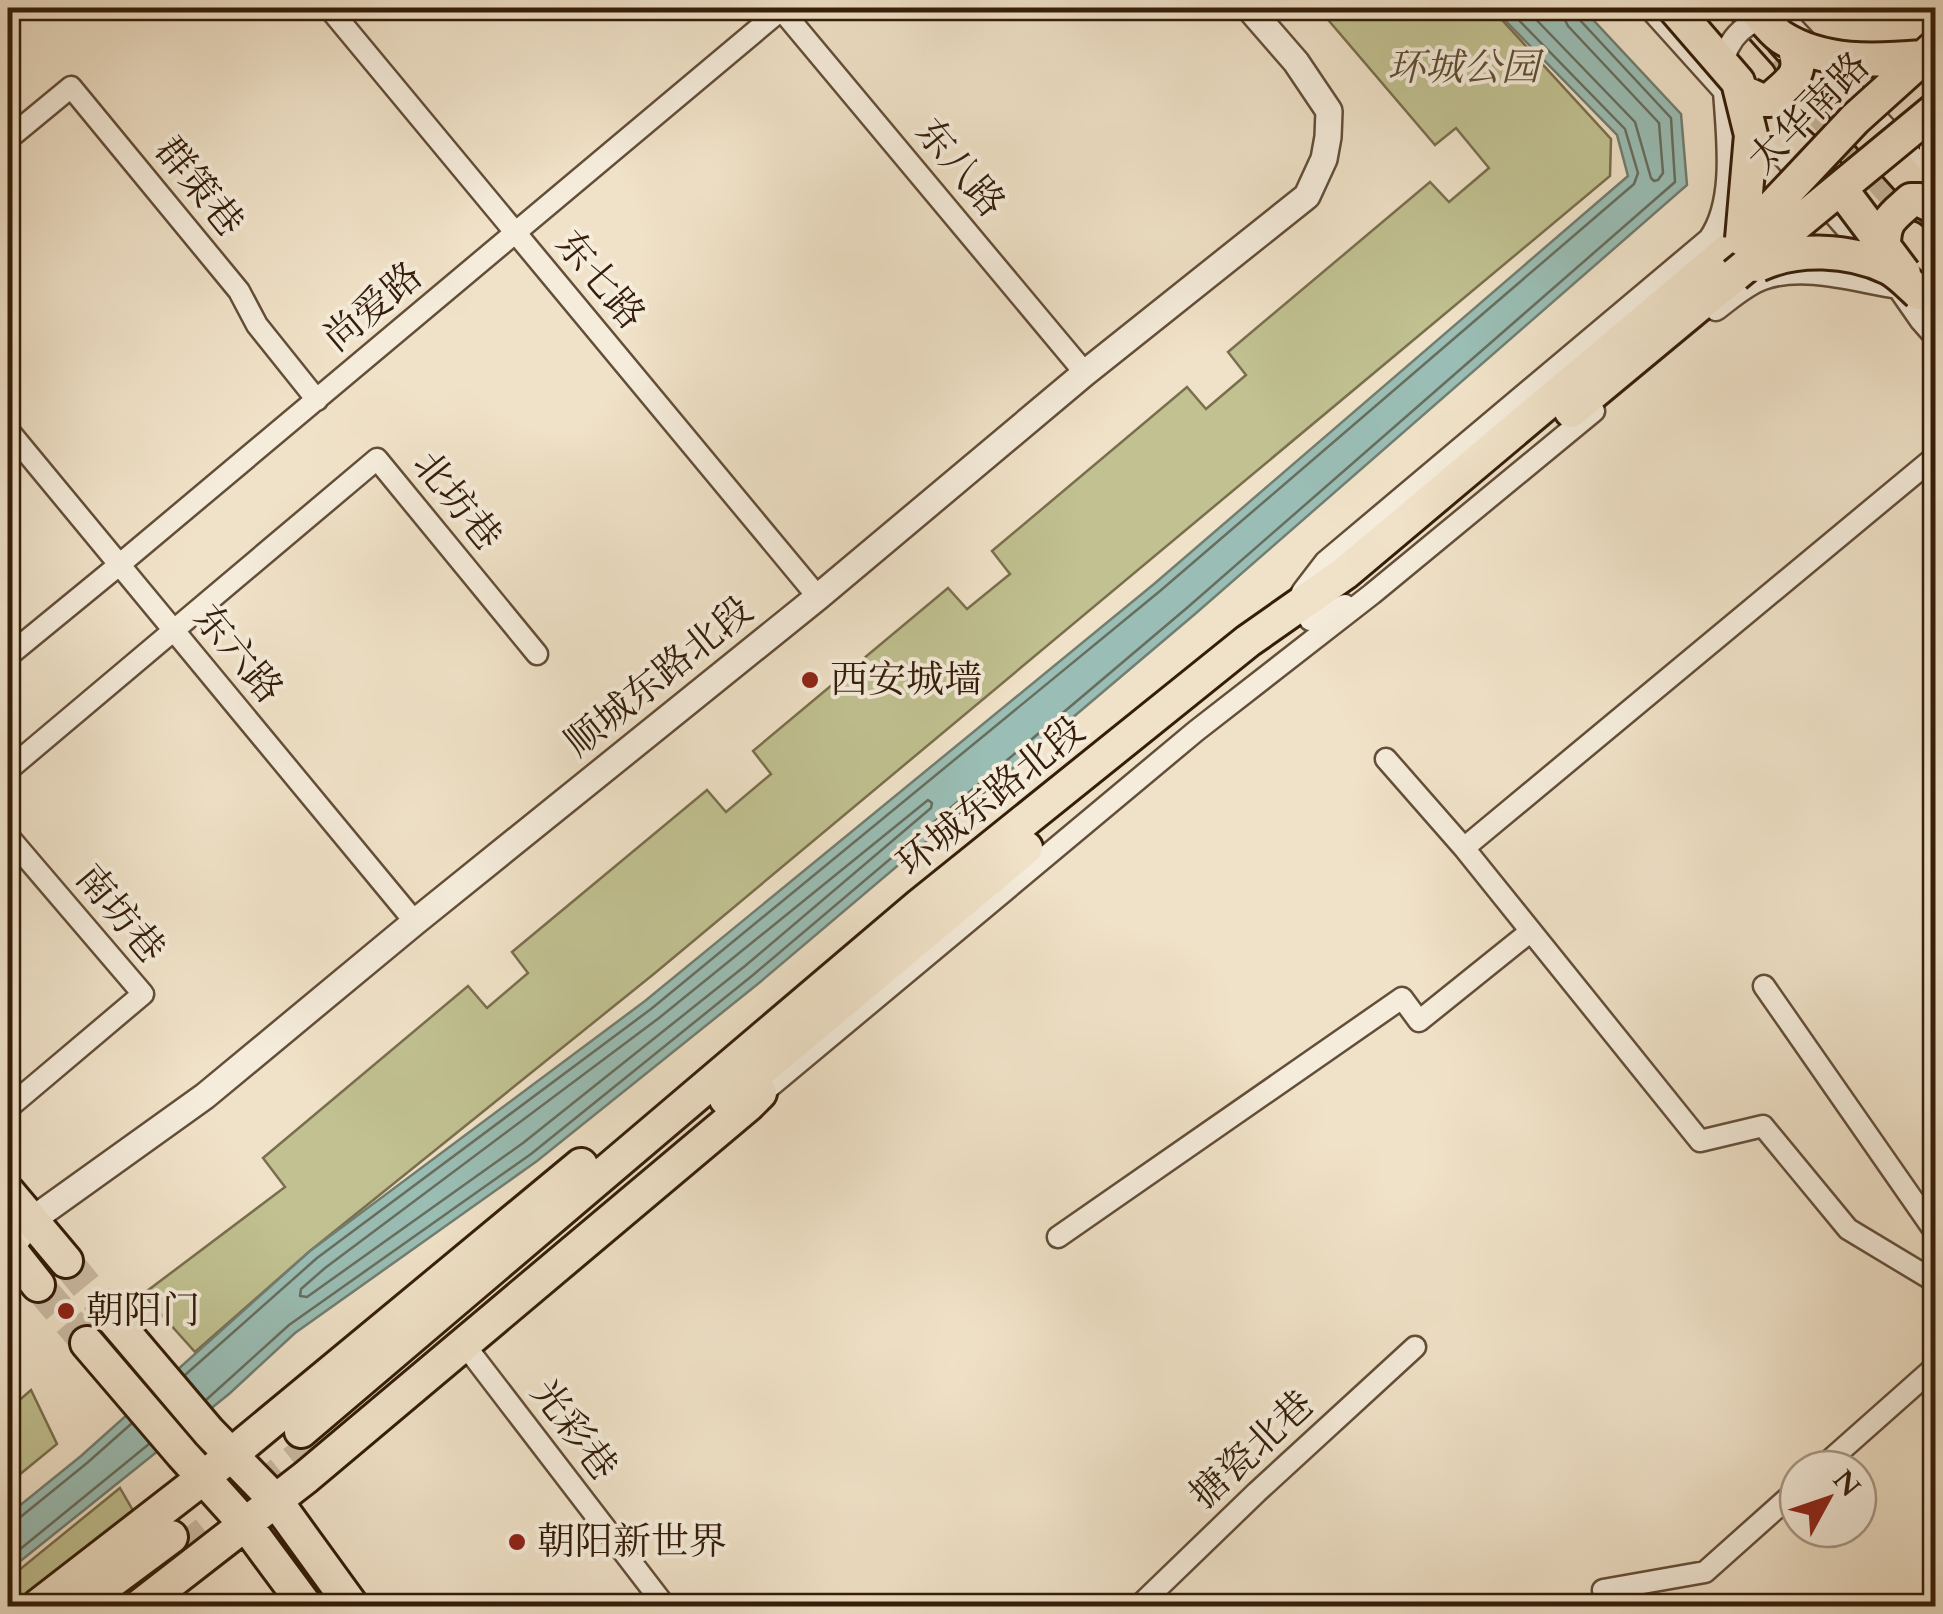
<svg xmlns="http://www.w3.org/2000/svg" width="1943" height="1614" font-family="Cardo,'Noto Serif SC',serif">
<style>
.green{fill:#c1c191;stroke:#7a6f4d;stroke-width:2.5}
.water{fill:#9abeb5;stroke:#717e70;stroke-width:2.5}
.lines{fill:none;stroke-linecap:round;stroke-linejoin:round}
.shore{stroke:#676e5f;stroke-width:2.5}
.primary-tunnel{stroke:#cabba2;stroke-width:32;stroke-dasharray:32 16;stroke-linecap:butt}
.minor-casing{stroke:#634e39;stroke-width:25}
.tertiary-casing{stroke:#634e39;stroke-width:30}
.primary-casing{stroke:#341d09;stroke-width:38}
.minor{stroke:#f5ecdb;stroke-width:20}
.tertiary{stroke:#f5ecdb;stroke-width:25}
.primary{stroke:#f0e2c8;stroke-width:32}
.minor-bridge-casing{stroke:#634e39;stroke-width:25;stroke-linecap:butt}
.primary-bridge-casing{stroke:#341d09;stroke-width:38;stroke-linecap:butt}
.minor-bridge{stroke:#f5ecdb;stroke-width:20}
.primary-bridge{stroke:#f0e2c8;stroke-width:32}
.poi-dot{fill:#8f2418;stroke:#f5ecdb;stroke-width:4}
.labels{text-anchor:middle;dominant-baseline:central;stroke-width:8;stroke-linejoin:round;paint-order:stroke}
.park-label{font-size:38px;font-style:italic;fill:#5e4e32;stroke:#f5ecdb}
.street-label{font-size:38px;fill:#341d09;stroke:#f5ecdb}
.poi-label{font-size:38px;fill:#341d09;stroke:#f5ecdb;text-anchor:start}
</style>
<rect width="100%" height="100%" fill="#f0e2c8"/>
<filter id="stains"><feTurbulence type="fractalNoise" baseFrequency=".002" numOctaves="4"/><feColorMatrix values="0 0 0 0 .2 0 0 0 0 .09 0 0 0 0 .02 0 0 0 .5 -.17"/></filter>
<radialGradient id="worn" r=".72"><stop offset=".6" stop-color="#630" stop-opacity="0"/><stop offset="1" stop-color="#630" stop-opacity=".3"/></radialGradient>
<path class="green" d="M1318,8H1491L1611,139L1610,176L655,973L310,1251L195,1352L143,1294L285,1187L263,1158L468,986L487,1008L528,973L512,952L707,790L726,812L771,774L753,751L948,588L967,609L1010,574L992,551L1187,387L1206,409L1246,375L1228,352L1430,182L1449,202L1489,168L1456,128L1435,145Z
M31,1390L57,1444L8,1484V1410Z
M120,1488L135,1514L21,1606H8V1579Z"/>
<path class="water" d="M1493,8H1582L1681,114L1687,185L1195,614L759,983L537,1161L295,1333L229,1394L8,1571V1515L81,1456L310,1251L645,1001L1154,584L1628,176L1617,135Z"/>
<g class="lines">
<path class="shore" d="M1525,8L1635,122L1651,178L1654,181L1658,180L1663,173L1659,123L1568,26L1564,18L1563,8
M928,800L932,803L931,808L745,966L523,1143L307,1297L300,1296L301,1289L325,1268L659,1018Z
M185,1375L317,1258L651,1009L1160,591L1634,184L1638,173L1625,129L1507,8
M206,1400L289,1325L531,1154L753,975L1188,607L1675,182L1671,118L1578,18L1575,8
M8,1522L18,1519L87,1463L131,1424
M8,1559L149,1444"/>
<path class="primary-tunnel" d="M1775,61L1924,227
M66,1261L114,1320
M38,1285L87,1343
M181,1552L313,1446"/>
<defs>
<path id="minor" d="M329,8L818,597
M780,8L1085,373
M1649,8L1731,99
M1775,8L1936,182
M1751,120L1874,260
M8,139L71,87L239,291L257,325L317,400
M1896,285L1921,321L1936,338
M1716,310C1731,299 1746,285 1763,279C1805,264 1857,282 1899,288L1911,287
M8,430L415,922
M1302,592L1325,562L1709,239C1736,201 1727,136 1724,91
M1310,620L1345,605
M8,656L119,565L782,9
M1386,759L1464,848L1700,1141L1763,1126L1848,1229L1936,1282
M8,770L377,459L537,654
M8,836L143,994L8,1108
M1464,848L1936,456
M1764,986L1936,1233
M754,1100L1196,731L1372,594L1594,411
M1058,1237L1402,998L1419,1021L1531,931
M464,1344L665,1606
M1820,1469L1936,1366
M1603,1590L1705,1572L1798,1489
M1139,1606L1257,1492L1415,1347"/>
<path id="tertiary" d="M8,10L10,8
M8,1251L32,1220L205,1096L415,922L818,597L1085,373L1307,196L1324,159L1328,137L1329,111L1296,62L1249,8"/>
<path id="primary" d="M1698,8L1759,76
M1783,40L1936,210
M1741,85L1778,126L1817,161L1841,189
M1936,148V181
M1910,238L1936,266
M1571,411L1735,275
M726,1099L1026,848
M8,1192L66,1261
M8,1247L38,1285
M114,1320L209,1432L276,1501L352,1606
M87,1343L182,1454L246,1525L306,1606
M301,1431L920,905L1248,641L1345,573L1742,239
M38,1606L203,1478L581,1165
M78,1606L171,1537
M140,1606L306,1477L748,1105L760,1093"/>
</defs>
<use href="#minor" class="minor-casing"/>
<use href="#tertiary" class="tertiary-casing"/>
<use href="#primary" class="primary-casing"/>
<use href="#minor" class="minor"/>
<use href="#tertiary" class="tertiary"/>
<use href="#primary" class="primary"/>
<defs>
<path id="minor-bridge" d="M1722,69C1727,34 1748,21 1780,12"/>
<path id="primary-bridge" d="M1674,8L1738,82L1751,135L1742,239
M1754,8C1762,17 1771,30 1781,37C1823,64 1875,61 1923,57
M1750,95L1761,100H1770C1785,85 1803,77 1796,54
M1841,189L1904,273
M1742,239L1855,119L1936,46
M1884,246C1884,220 1892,217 1911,200H1920L1930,205
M1758,265C1797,247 1849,249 1889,268C1900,274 1910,285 1919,293
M1735,275L1936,109"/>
</defs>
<use href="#minor-bridge" class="minor-bridge-casing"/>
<use href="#primary-bridge" class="primary-bridge-casing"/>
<use href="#minor-bridge" class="minor-bridge"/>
<use href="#primary-bridge" class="primary-bridge"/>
</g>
<g class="poi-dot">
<circle cx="810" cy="680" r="10"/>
<circle cx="66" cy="1311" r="10"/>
<circle cx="517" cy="1542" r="10"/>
</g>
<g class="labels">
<g class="park-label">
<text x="1463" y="68">环城公园</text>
</g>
<g class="street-label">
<text transform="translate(1809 113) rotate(-45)">太华南路</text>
<text transform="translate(960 168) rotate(50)">东八路</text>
<text transform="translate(199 187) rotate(51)">群策巷</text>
<text transform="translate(600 280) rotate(50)">东七路</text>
<text transform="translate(373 307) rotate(-40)">尚爱路</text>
<text transform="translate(457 501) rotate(51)">北坊巷</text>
<text transform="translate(238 654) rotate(50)">东六路</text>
<text transform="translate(659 677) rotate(-39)">顺城东路北段</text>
<text transform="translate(991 797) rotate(-39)">环城东路北段</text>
<text transform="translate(120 914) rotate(50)">南坊巷</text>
<text transform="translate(574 1430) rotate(53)">光彩巷</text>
<text transform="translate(1252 1450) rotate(-43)">搪瓷北巷</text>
</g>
<g class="poi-label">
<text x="830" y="680">西安城墙</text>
<text x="86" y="1311">朝阳门</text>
<text x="537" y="1542">朝阳新世界</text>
</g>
</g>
<rect width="1943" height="1614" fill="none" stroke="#f0e2c8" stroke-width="40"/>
<rect x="10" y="10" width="1923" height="1594" fill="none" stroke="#341d09" stroke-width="5"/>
<rect x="20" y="20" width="1903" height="1574" fill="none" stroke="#341d09" stroke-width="2.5"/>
<g transform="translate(1828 1499) rotate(50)"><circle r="48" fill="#f5ecdb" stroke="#a89987" stroke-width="2.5"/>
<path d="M0-8L18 38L0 25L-18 38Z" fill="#8f2418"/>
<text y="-15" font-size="28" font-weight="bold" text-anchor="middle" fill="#341d09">N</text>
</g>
<rect width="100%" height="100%" filter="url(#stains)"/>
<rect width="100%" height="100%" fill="url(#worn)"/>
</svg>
